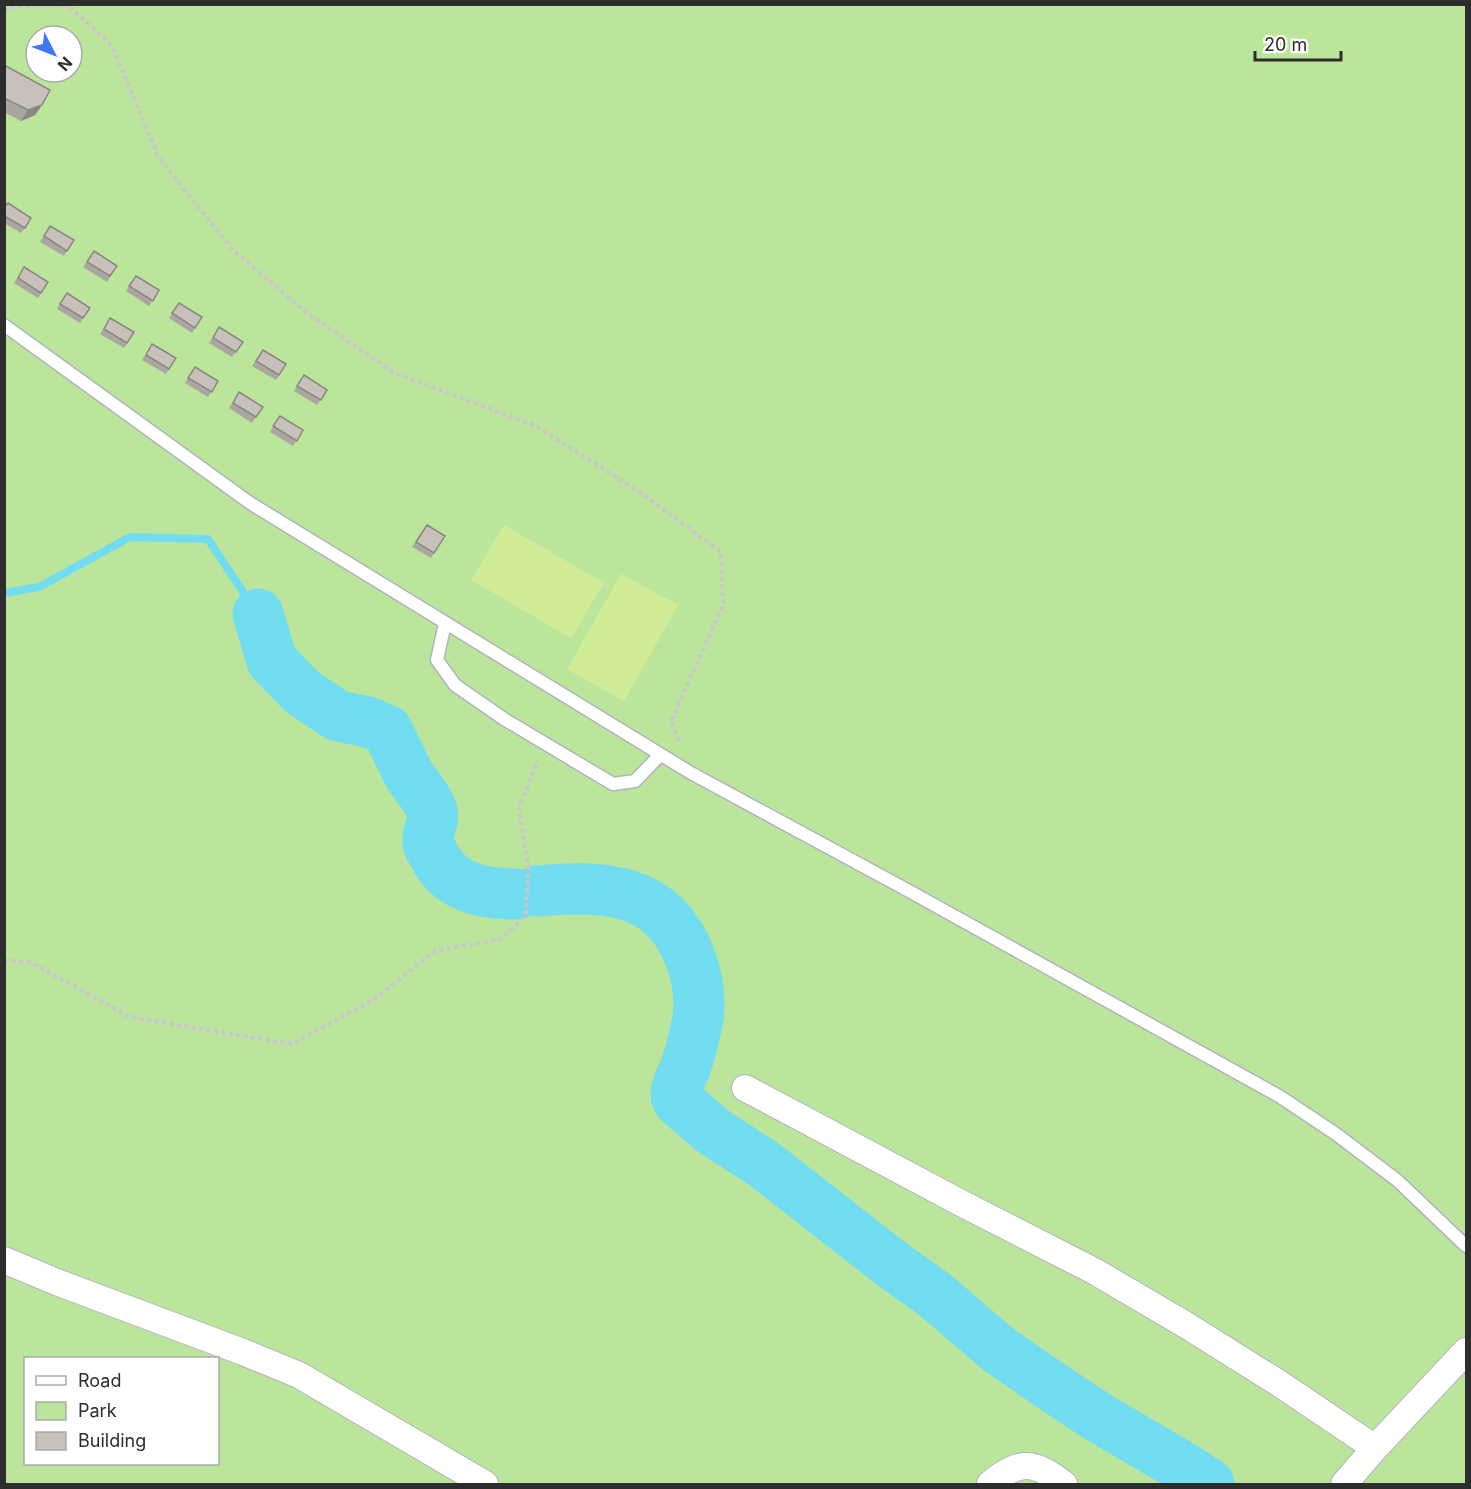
<svg xmlns="http://www.w3.org/2000/svg" width="1471" height="1489" font-family="Inter,sans-serif">
<style>
.green{fill:#bce59c;fill-rule:evenodd}
.pitch{fill:#d1ec97}
.lines{fill:none;stroke-linecap:round;stroke-linejoin:round}
.stream{stroke:#72dcf0;stroke-width:8}
.river{stroke:#72dcf0;stroke-width:51}
.service-casing{stroke:#afb3bd;stroke-width:15}
.minor-casing{stroke:#afb3bd;stroke-width:28}
.path{stroke:#c8c8c8;stroke-width:4;stroke-dasharray:4.5 3;stroke-linecap:butt}
.service{stroke:#fff;stroke-width:12}
.minor{stroke:#fff;stroke-width:26}
.wall{fill:#aba6a0}
.shaded-wall{fill:#8b8782}
.building{fill:#c7c1ba;stroke:#8b8782;stroke-width:1.5}
</style>
<rect width="100%" height="100%" fill="#eee6df"/>
<path class="green" d="M5,5H1466V1484H5ZM36,36H72V72H36ZM26,1358H218V1464H26Z"/>
<path class="pitch" d="M504,525L604,583L571,638L471,580Z
M621,574L678,605L624,701L567,669Z"/>
<g class="lines">
<path class="stream" d="M4,593L39,587L130,537L208,539L251,604"/>
<path class="river" d="M258,614L272,661L302,692L338,716L368,722L387,730C395,745 401,761 410,776C417,787 428,798 432,811C435,821 426,833 428,843C428,847 432,852 434,855C450,888 483,894 517,894
M537,891C601,885 663,886 690,957C698,979 702,1005 696,1028C693,1042 690,1055 685,1068C682,1076 676,1085 676,1094C676,1099 677,1098 679,1102L713,1131L765,1165L893,1265L935,1295L998,1349L1044,1381L1098,1417L1185,1468L1209,1484"/>
<defs>
<path id="service" d="M4,325L250,503L691,773L909,891L1279,1096L1336,1134L1398,1181L1466,1246
M445,623L437,660L455,685L504,719L613,784L635,781L660,755"/>
<path id="minor" d="M745,1088L961,1203L1094,1271L1186,1325L1280,1384L1375,1448
M4,1260L59,1283L243,1352L299,1375L485,1484
M990,1484C1020,1459 1034,1461 1064,1484
M1344,1484L1375,1448L1466,1351"/>
</defs>
<use href="#service" class="service-casing"/>
<use href="#minor" class="minor-casing"/>
<path class="path" d="M4,11L16,6L68,5L112,46L159,158L232,249L308,314L393,372L536,426L641,493L721,552L723,605L671,721L679,742
M4,960L30,962L130,1017L292,1044L373,1000L435,951L501,939L526,915L528,866L519,808L538,760"/>
<use href="#service" class="service"/>
<use href="#minor" class="minor"/>
</g>
<path class="wall" d="M4,65L42,105L35,115L21,121L4,112Z
M4,208L25,228L21,233L4,223Z
M50,226L74,240L64,256L40,242Z
M94,251L117,266L107,282L83,267Z
M24,267L48,282L38,298L14,283Z
M136,276L159,290L149,306L126,291Z
M67,293L90,308L80,323L57,309Z
M179,303L195,328L192,333L169,318Z
M110,318L134,332L124,348L100,334Z
M219,327L243,342L232,357L209,343Z
M152,344L176,358L166,374L142,360Z
M263,350L286,364L276,380L252,366Z
M195,367L218,381L208,397L185,383Z
M304,375L327,390L317,405L294,391Z
M239,392L263,407L252,423L229,408Z
M280,416L303,430L293,446L270,432Z
M423,530L434,553L431,558L412,547Z"/>
<path class="shaded-wall" d="M42,105L35,115L21,121L28,110Z"/>
<path class="building" d="M4,65L50,90L42,105L28,110L4,98Z
M8,203L31,218L25,228L4,216V208Z
M50,226L74,240L67,251L44,236Z
M94,251L117,266L110,276L87,262Z
M24,267L48,282L41,293L18,278Z
M136,276L159,290L153,301L129,286Z
M67,293L90,308L83,318L60,304Z
M179,303L202,317L195,328L172,313Z
M110,318L134,332L127,343L104,329Z
M219,327L243,342L236,352L213,338Z
M152,344L176,358L169,369L146,355Z
M263,350L286,364L279,375L256,361Z
M195,367L218,381L212,392L188,378Z
M304,375L327,390L321,400L297,386Z
M239,392L263,407L256,417L233,403Z
M280,416L303,430L297,441L273,426Z
M427,525L445,536L434,553L416,542Z"/>
<rect width="1471" height="1489" fill="none" stroke="#2d2d2d" stroke-width="12"/>
<rect x="24" y="1357" width="195" height="108" fill="#ffffff" stroke="#ababab" stroke-width="1.5"/>
<rect x="36" y="1376" width="30" height="9" fill="#ffffff" stroke="#ababab" stroke-width="1.5"/>
<text x="78" y="1387" font-size="18" fill="#2d2d2d">Road</text>
<rect x="36" y="1402" width="30" height="18" fill="#bce59c" stroke="#ababab" stroke-width="1.5"/>
<text x="78" y="1417" font-size="18" fill="#2d2d2d">Park</text>
<rect x="36" y="1432" width="30" height="18" fill="#c7c1ba" stroke="#ababab" stroke-width="1.5"/>
<text x="78" y="1447" font-size="18" fill="#2d2d2d">Building</text>
<g transform="translate(54 54) rotate(132)"><circle r="28" fill="#ffffff" stroke="#ababab" stroke-width="1.5"/>
<path d="M0-4.5L10 22L0 15L-10 22Z" fill="#3f76fb"/>
<text y="-9" font-size="16" font-weight="bold" text-anchor="middle" fill="#2d2d2d">N</text>
</g>
<path d="M1255 51v9h86v-9" fill="none" stroke="#2d2d2d" stroke-width="3"/>
<text x="1264" y="51" font-size="18" fill="#2d2d2d" stroke="#ffffff" stroke-width="4.5" paint-order="stroke">20 m</text>
</svg>
